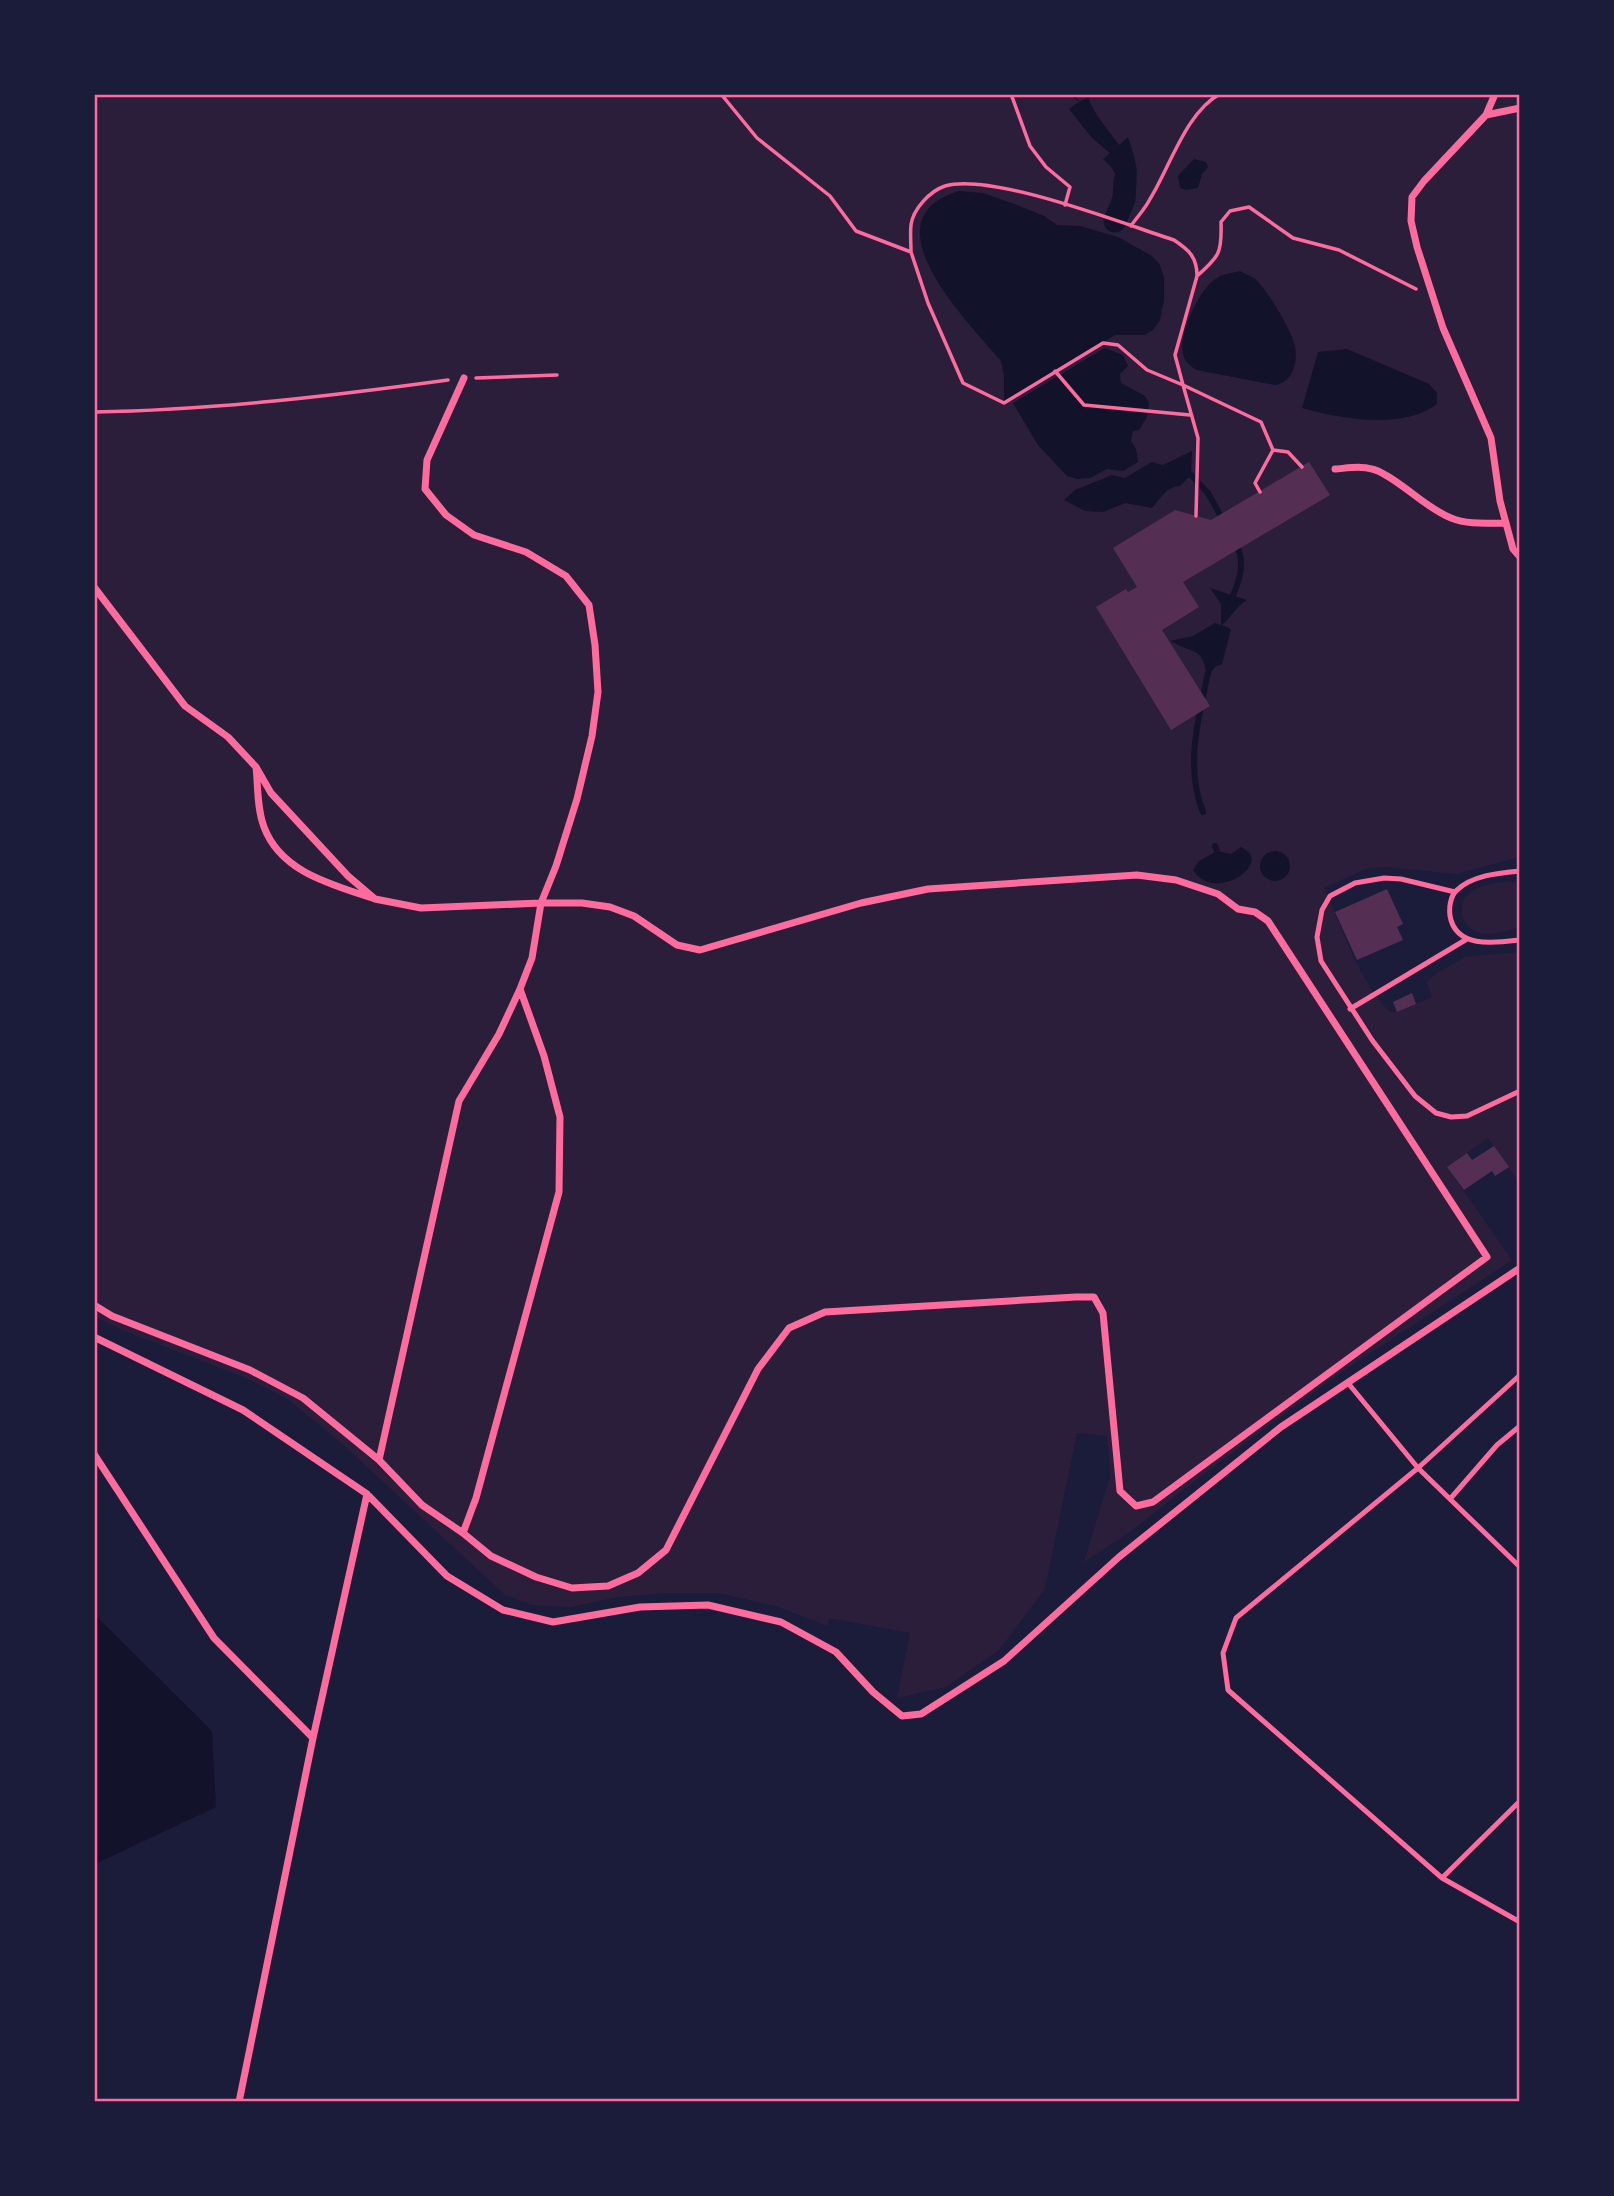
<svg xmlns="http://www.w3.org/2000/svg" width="1614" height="2196" font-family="Quicksand,sans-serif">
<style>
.green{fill:#2a1e3b}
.water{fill:#12122b}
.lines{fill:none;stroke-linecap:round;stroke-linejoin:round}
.stream{stroke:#12122b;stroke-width:6}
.canal{stroke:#12122b;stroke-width:23}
.building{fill:#542f53}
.path{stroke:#ff6b9d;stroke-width:3.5}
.service{stroke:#ff6b9d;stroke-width:5}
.minor{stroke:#ff6b9d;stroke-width:7}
.neatline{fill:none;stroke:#ff6b9d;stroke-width:2.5}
</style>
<rect width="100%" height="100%" fill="#1b1b3a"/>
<path class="green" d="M94,95H1519V857L1457,874L1386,867L1366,869L1324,888C1343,929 1358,980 1390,1012H1397L1432,997L1426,982L1438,972L1465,957L1519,952V1182L1488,1138L1447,1167L1512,1260L1336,1376L1196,1480L1130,1532L1084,1562L1110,1476L1107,1436L1077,1433L1045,1589L999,1650L946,1687L897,1698L910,1633L829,1618L828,1626L778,1607L719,1593H668L618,1597L571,1607L532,1605L505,1595L340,1442L289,1400L246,1378L122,1330L95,1317Z
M1519,882V927C1507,931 1494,935 1481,933C1458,928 1454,899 1476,889C1488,883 1506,881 1519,882Z"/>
<path class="water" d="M1070,95H1075L1079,102L1088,97C1094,115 1108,129 1119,145L1128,137C1139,171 1143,180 1120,209C1120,186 1121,175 1103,159L1110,153L1092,138L1069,109L1079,102Z
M1194,159L1206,162L1208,167L1202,174L1198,188L1186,190L1180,188L1178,176Z
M959,191L983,193L1017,205L1044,216L1057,225L1080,226L1118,237L1152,256L1160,265L1164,277V300L1160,320L1153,330L1145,335H1115L1004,403V376L1001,361C968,322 864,219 959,191Z
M1240,271C1245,274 1251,276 1255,279C1267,289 1292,331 1295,346C1298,362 1293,383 1275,385L1197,370C1191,367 1184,361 1183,354C1178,334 1199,291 1214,280C1222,274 1231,273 1240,271Z
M1105,348L1123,355L1128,366L1120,374L1121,383L1145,396L1149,403L1147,417L1139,430L1133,431L1131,441L1136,449L1138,462L1123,471L1107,469L1090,478L1077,479L1067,476L1038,445L1013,403Z
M1347,349L1429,384L1437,393V404C1403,430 1341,419 1302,408L1318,352Z
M1192,451L1191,475L1180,486C1167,486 1160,499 1152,508L1125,503L1103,512L1085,511L1064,500L1075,490L1112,475L1125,478L1152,462L1163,465Z
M1210,588L1247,600C1236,607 1231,617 1222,625L1231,629L1222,664L1215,667L1207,678C1203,646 1195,655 1170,641L1193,636L1215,623L1221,625V604Z
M1241,847C1244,849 1248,851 1250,854C1261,871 1212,901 1193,870L1199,861L1217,851L1231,854Z
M1260 866a15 15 0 1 1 30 0a15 15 0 1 1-30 0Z
M95,1615L212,1731L216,1807L95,1864Z"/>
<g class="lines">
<path class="stream" d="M1191,475L1208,493L1224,522
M1230,603C1238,583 1247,565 1236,544
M1203,812C1185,768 1198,719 1208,673
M1215,846L1217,851"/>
<path class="canal" d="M1115,221L1124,199L1125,181"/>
</g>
<path class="building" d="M1309,462L1330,495L1183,582L1199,607L1162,630L1210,706L1171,730L1096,607L1126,589L1128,592L1137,587L1113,548L1175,510L1211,520Z
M1387,889L1403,924L1397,927L1403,940L1357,960L1335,912Z
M1412,993L1416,1004L1397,1012L1393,1002Z
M1494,1146L1509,1167L1495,1176L1492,1171L1464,1190L1447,1167L1467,1153L1472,1160Z"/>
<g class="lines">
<path class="path" d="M721,94L757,138L830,196L856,231L911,252L928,303L963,383L1004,403L1103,343L1118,345L1147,370L1183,385L1198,438L1196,516
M1011,94L1030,146L1046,167L1070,187L1065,205
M1131,226C1137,217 1145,209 1150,199C1170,167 1186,112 1220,94
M911,252C911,243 910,233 911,225C913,209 930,191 945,186C991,172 1124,224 1174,240C1189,250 1197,257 1197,276L1175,355L1183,385L1261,422L1273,450L1255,483L1260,492
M1197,276C1220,256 1222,252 1221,222L1230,211L1249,207L1293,238L1339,250L1416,289
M1055,371L1084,405L1190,415
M476,378L557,375
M94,412C213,410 331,396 448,380
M1273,450L1288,452L1302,467"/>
<path class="service" d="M1520,871C1499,873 1473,875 1457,890C1450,896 1449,908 1450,916C1456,949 1495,943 1520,940
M1455,892L1401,879L1384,878L1355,883L1330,896L1322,910L1317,937L1321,961L1372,1040L1415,1096L1436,1113L1451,1117L1467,1116L1520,1091
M1350,1009L1467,939
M1520,1375L1418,1468L1236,1618L1223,1653L1228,1690L1442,1878L1520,1922
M1348,1383L1418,1468L1520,1567
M1450,1499L1497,1445L1520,1426
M1442,1878L1520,1801"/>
<path class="minor" d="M1495,94L1486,115L1424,181L1412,197L1411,221L1417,247L1443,328L1491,438L1500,501L1513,549L1520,557
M1486,115L1520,108
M1335,469C1349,468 1365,465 1378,471C1404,483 1424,507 1451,518C1468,525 1487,523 1505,523
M94,587L185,706L228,737L256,767
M375,899C334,885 281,873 264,827C257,809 258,786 256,767L271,793L348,876L375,899L421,908L541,903L532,958L520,989L499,1034L459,1101L379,1460
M94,1305L112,1316L250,1370L303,1398L379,1460L422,1505L463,1533L476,1498L559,1192L560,1117L544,1056L520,989
M94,1337L243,1410L367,1494L447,1576L503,1610L553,1622L640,1607L708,1605L781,1622L836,1652L873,1692L902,1716L921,1714L1004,1661L1119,1557L1281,1427L1520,1268
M94,1454L214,1638L313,1738
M463,1533L491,1556L536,1577L572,1588L608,1586L638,1573L666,1550L758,1369L789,1328L825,1312L1076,1297H1094L1103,1313L1120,1491L1136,1506L1153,1502L1487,1257L1268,921L1255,912L1238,909L1218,894L1176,880L1137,875L928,889L861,903L700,950L677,945L634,916L610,907L582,903H541L556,866L577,799L592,736L598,692L595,645L589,605L566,576L526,552L474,535L446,515L425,489L427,460L464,378
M239,2102L313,1738L367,1494"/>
</g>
<rect width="1614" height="2196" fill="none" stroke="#1b1b3a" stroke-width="192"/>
<rect x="96" y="96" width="1422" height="2004" class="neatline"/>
</svg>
